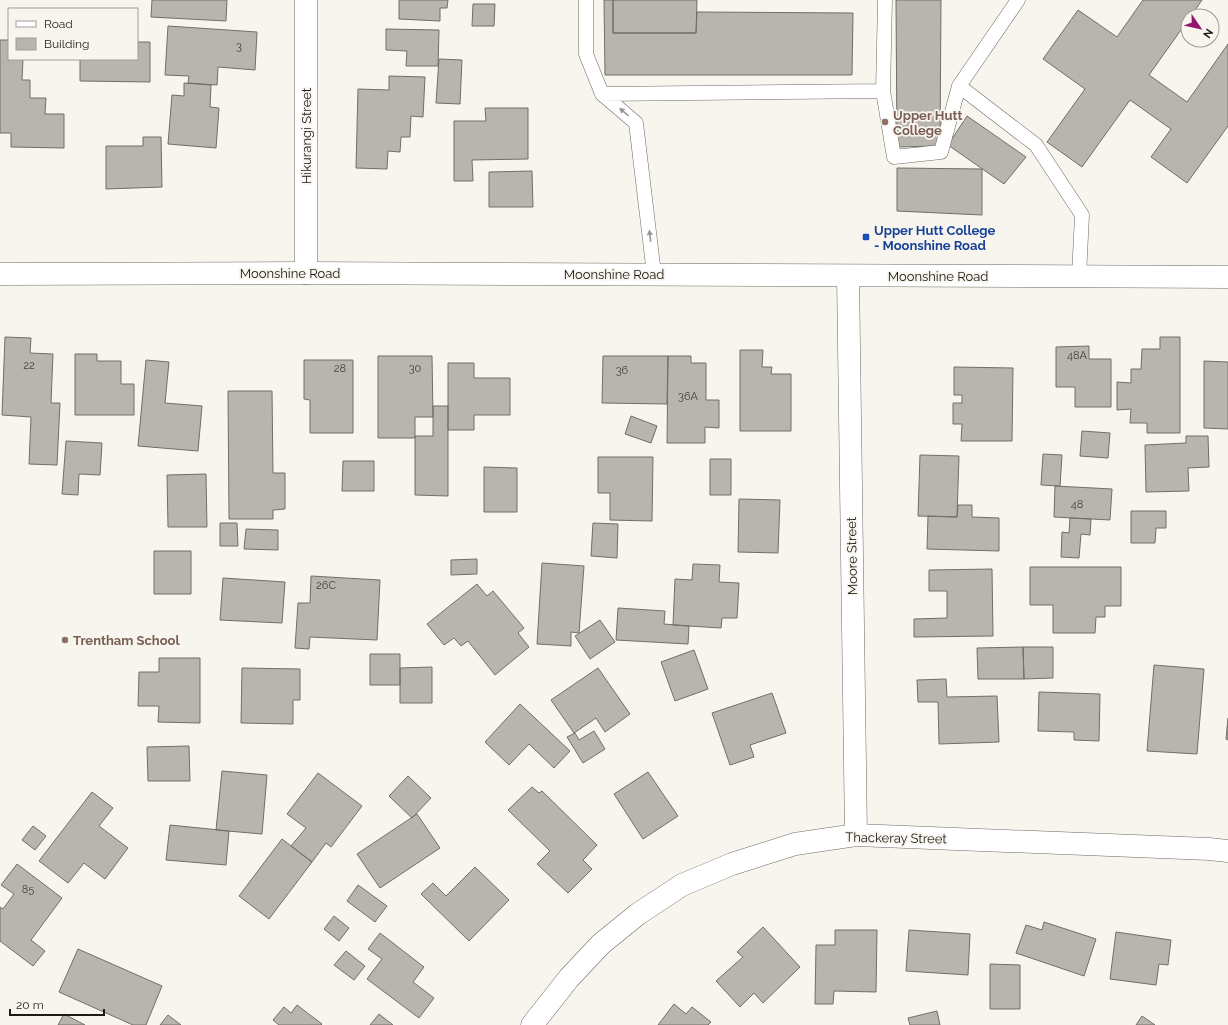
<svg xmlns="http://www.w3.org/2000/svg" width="1228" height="1025" font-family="Raleway,sans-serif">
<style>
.building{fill:#b8b5ae;stroke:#716e68}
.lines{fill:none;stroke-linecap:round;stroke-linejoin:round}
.service-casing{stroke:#6d6a64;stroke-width:15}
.minor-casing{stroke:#6d6a64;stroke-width:23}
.tertiary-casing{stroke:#6d6a64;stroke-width:23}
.service{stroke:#fff;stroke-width:14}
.minor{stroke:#fff;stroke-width:22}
.tertiary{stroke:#fff;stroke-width:22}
.oneway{fill:#999898}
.education-dot{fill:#8d6e63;stroke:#f8f5ee;stroke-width:1.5}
.transit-dot{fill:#1a4fb4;stroke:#f8f5ee;stroke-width:1.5}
.labels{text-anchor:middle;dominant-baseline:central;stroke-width:3.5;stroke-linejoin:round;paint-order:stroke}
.number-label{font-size:11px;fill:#44423e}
.education-label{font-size:13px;font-weight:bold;fill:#785e54;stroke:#f8f5ee;text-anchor:start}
.street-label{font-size:13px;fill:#1d1b19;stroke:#f8f5ee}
.transit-label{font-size:13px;font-weight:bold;fill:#164399;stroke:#f8f5ee;text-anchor:start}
</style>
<rect width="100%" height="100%" fill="#f8f5ee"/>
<path class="building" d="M152,0H227L226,21L151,17Z
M399,0H448L447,8H440V21L399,19Z
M604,0H613V33H696L697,12L853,13L852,75H605Z
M613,0H697L696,33H613Z
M896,0H941L940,146L897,147Z
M1143,0H1202L1191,16H1188V20L1149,75L1187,102L1228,44V126L1187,183L1151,157L1171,129L1130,100L1082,167L1047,142L1085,89L1043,59L1078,10L1117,37Z
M473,4H495L494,26H472Z
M168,26L257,32L255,70L218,67L217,85L188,83L189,76L165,75Z
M386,29L439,30L438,66H406L407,51L386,50Z
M0,40H9V59H23L22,80H30V98H46L45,114H64V148L11,147V133H0Z
M137,42H150V82L80,81V59H137Z
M439,59L462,60L460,104L436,103Z
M389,76L425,77L423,117L411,116L410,137H401L400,152L388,151L387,169L356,168L358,89L389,90Z
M184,83L211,85L210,107L219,108L216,148L168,144L172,95L184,96Z
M485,108H528V159L472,160L473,181H454V121H486Z
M967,116L1026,157L1004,184L948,145Z
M143,137H161L162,187L106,189V146H143Z
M897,168L982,169V215L897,211Z
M532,171L533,207H489V172Z
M5,337L31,338L30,353L53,354L51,403H60L57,465L29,464L31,417L2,415Z
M1160,337H1180V433H1147V423H1130L1131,409L1117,410V382L1131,383V369H1141L1142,349H1160Z
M1089,346V359H1111V407H1075V387H1056V347Z
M740,350H763L762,367H772L771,374H791V431H740Z
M75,354H97V361H121V384H134V415H75Z
M378,356H432L433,417H415V438H378Z
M603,356H668L667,404L602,403Z
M668,356H691V363H706V400H719V428L705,427V443H667Z
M146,360L169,362L165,403L202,406L198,451L138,446Z
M304,360H353V433H310V400L304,399Z
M1204,361L1228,362V429L1204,428Z
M448,363H474V378H510V415H474V430H448Z
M954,367L1013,368L1012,441H961L962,424H953V403H962V395H954Z
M228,391H272L273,473H285V509L273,510V519H229Z
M433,406H448V496L415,495V436H433Z
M631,416L657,426L651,443L625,434Z
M1082,431L1110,433L1108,458L1080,456Z
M1186,436H1208L1209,467L1188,468L1189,491L1146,492L1145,445L1186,443Z
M66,441L102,443L100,475L79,474L78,495L62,494Z
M1043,454L1062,455L1060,486L1041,485Z
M920,455L959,456L957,517L918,516Z
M598,457H653L652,521L610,520V493H598Z
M710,459H731V495H710Z
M343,461H374V491H342Z
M484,467L517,468V512H484Z
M206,474L207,527H168L167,475Z
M1055,486L1112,489L1110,520L1054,517Z
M739,499L780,500L778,553L738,552Z
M958,505H972V517L999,518V551L927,549L928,516L957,517Z
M1131,511H1166V528H1156L1155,543H1131Z
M1070,518L1091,519L1090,535L1081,534L1079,558L1061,557L1062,532L1069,533Z
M220,523H237L238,546H220Z
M593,523L618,524L617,558L591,556Z
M246,529L278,530V550L244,549Z
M154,551H191V594H154Z
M477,559V574L451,575V560Z
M542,563L584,566L579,633L571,632V646L537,644Z
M693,564L720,565L719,582L739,583L737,618H722L721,628L673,625L675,579L692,580Z
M1030,567H1121V606H1105V617H1096L1095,633H1053V605H1030Z
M992,569L993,636L914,637V619L947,618V591H929V570Z
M311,576L380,580L377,640L310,637L309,649L295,648L298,603H310Z
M223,578L285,582L282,623L220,620Z
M477,584L487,596L493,591L524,628L518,633L529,647L495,675L468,641L461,646L454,638L444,645L427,624Z
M618,608L665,611L664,624L689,626L688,644L616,640Z
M600,620L615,642L590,659L575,636Z
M1023,647L1024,679H978L977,648Z
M1023,647H1053V678L1024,679Z
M694,650L708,689L675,701L661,662Z
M370,654H400V685H370Z
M159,658H200V723L158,722L159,706H138L139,672H159Z
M1154,665L1204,669L1197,754L1147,751Z
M432,667V703H400V668Z
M242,668L300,669V700H293V724L241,723Z
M598,668L630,714L605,732L596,718L574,733L551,700Z
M946,679L947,697L997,696L999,742L939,744L938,702H918L917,680Z
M1039,692L1100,694L1099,741L1074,740V732L1038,731Z
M772,693L786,733L750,745L754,757L730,765L712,713Z
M520,704L570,751L554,768L529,744L509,765L485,742Z
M1228,718V740L1226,739Z
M594,731L605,749L583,763L567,737L575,733L579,740Z
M189,746L190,781H148L147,747Z
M222,771L267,775L262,834L216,830Z
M648,772L678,816L643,839L614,794Z
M318,773L362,806L331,847L326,843L312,862L291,846L306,828L287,814Z
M408,776L431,798L412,818L389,796Z
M532,787L539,793L542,791L597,845L583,860L592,869L568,893L537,864L550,851L508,810Z
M92,792L113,808L99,826L128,848L105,879L84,863L68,883L39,861Z
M417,814L440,848L380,888L357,854Z
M170,825L229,831L226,865L166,860Z
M33,826L46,836L35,850L22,840Z
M282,839L312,862L269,919L239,896Z
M17,864L62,898L31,940L45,951L33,966L0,941V907L3,909L14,894L1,885Z
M475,867L509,900L469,941L421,894L433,883L446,896Z
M358,885L387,906L375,922L347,901Z
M334,916L349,928L339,941L324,929Z
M1044,922L1096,939L1084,976L1016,953L1026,925L1042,930Z
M763,927L800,967L763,1003L754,993L740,1007L716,981L743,957L737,952Z
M835,930H877L876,992L834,991L833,1004H815L816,945H835Z
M909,930L970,934L968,975L906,971Z
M1116,932L1171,940L1168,965L1159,964L1156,985L1110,979Z
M380,933L424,967L413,982L434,998L419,1018L367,979L382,959L368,949Z
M78,949L162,986L146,1025H133L59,992Z
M346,951L365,966L354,980L334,965Z
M990,964L1020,965V1009H990Z
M674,1004L686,1014L692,1007L711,1022L708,1025H658Z
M297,1005L322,1024L321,1025H279L273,1020L284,1007L291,1013Z
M937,1011L940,1025H910L908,1018Z
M64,1014L85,1025H58Z
M379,1014L393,1025H370Z
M168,1015L181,1025H160Z
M1142,1016L1155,1025H1136Z"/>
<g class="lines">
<defs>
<path id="service" d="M586,0V54L602,94L636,123L654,274
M959,86L1018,0
M883,91L885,0
M602,94L883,91L894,157L941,152L959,86L1036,145L1082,215L1079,276"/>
<path id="minor" d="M306,0V273
M848,276L856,835
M532,1025L569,978L601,944L638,914L682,885L732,864L795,844L856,835L1209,849L1228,851"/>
<path id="tertiary" d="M0,274L306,273L1228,277"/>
</defs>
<use href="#service" class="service-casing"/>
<use href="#minor" class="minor-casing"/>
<use href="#tertiary" class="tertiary-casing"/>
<use href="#service" class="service"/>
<use href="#minor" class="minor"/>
<use href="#tertiary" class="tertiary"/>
</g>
<defs><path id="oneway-solid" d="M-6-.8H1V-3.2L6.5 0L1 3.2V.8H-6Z"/></defs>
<g class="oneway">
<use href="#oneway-solid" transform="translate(624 112) rotate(-140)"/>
<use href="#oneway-solid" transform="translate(650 236) rotate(-97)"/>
</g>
<g class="education-dot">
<circle cx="885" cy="122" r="4"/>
<circle cx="65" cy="640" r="4"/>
</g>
<rect class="transit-dot" x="862" y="233" width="8" height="8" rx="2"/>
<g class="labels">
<g class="number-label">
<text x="239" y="46">3</text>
<text x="1077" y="355">48A</text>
<text x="29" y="365">22</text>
<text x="340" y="368">28</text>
<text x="415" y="368">30</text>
<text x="622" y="370">36</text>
<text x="688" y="396">36A</text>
<text x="1077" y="504">48</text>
<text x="326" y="585">26C</text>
<text x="28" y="889">85</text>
</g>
<g class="education-label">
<text x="893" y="115">Upper Hutt<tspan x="893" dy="15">College</tspan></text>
<text x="73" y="640">Trentham School</text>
</g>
<g class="street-label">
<text transform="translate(306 136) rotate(-90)">Hikurangi Street</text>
<text x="290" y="273">Moonshine Road</text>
<text x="614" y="274">Moonshine Road</text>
<text x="938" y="276">Moonshine Road</text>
<text transform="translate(852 556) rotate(-91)">Moore Street</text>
<text transform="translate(896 838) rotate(1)">Thackeray Street</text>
</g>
<g class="transit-label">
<text x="874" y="230">Upper Hutt College<tspan x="874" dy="15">- Moonshine Road</tspan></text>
</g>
</g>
<rect x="8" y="8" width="130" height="52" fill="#f8f5ee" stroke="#a09e99"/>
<rect x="16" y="21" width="20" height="6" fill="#ffffff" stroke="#a09e99"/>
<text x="44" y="28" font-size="12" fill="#1d1b19">Road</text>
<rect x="16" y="38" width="20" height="12" fill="#b8b5ae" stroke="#a09e99"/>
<text x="44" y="48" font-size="12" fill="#1d1b19">Building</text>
<g transform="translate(1200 28) rotate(124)"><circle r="19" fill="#f8f5ee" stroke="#a09e99"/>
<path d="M0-3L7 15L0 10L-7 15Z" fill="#95136c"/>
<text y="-6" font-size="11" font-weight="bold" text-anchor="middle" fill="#1d1b19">N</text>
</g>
<path d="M10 1009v6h94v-6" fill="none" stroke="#1d1b19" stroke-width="2"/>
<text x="16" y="1009" font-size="12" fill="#1d1b19" stroke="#f8f5ee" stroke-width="3" paint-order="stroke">20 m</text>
</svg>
